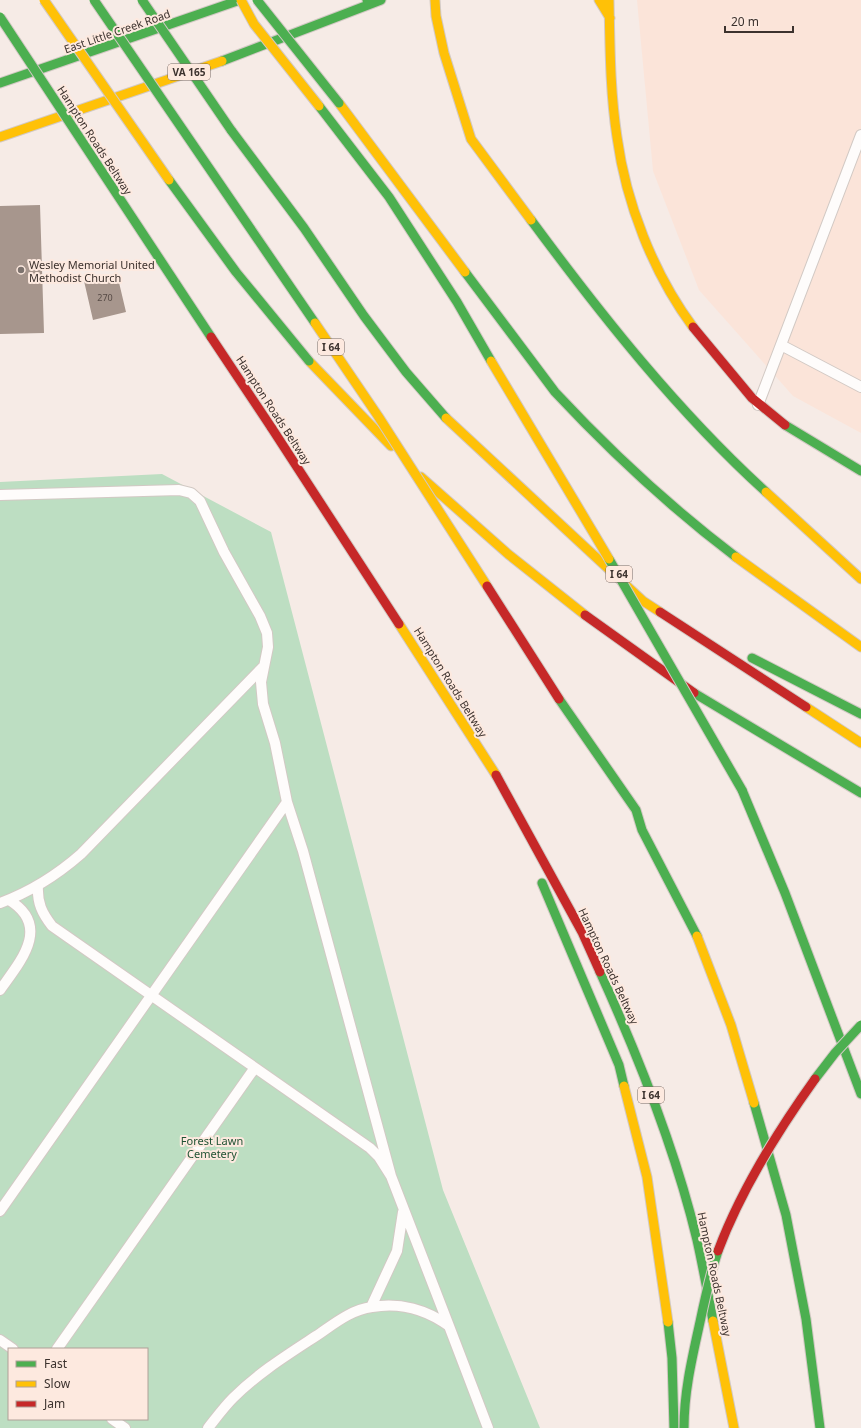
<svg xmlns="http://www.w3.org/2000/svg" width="861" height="1428" font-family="'Noto Sans',sans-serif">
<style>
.built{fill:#fbe4d9}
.green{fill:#bddec2;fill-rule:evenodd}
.building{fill:#a7968d}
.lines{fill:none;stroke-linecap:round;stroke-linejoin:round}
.lane-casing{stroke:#d2c9c4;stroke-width:12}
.fast-casing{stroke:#d2c9c4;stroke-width:11}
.slow-casing{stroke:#d2c9c4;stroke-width:11}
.jam-casing{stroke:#d2c9c4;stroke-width:11}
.lane{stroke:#fefcfb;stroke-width:10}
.fast{stroke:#4caf50;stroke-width:9}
.slow{stroke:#ffc107;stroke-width:9}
.jam{stroke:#c62828;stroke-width:9}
.fast-bridge-casing{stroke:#d2c9c4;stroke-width:11;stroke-linecap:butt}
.slow-bridge-casing{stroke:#d2c9c4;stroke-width:11;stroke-linecap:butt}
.jam-bridge-casing{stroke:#d2c9c4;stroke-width:11;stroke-linecap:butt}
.fast-bridge{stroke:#4caf50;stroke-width:9}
.slow-bridge{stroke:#ffc107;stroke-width:9}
.jam-bridge{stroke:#c62828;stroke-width:9}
.poi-dot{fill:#7d736e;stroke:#fde9df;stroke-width:1.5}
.labels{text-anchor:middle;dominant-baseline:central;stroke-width:4;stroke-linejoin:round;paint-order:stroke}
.number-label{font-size:9px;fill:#574b46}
.shield{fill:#fde9df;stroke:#766963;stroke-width:1}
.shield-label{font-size:10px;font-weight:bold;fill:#3c322e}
.street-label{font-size:11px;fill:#3c322e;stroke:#fde9df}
.poi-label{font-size:11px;fill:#3c322e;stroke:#fde9df;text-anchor:start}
.park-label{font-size:11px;fill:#1f5233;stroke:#fde9df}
</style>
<rect width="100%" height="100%" fill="#f6ebe6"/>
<path class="built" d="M637,0H861V433L793,396L699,290L653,171Z"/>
<path class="green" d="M162,474L271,532L443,1190L540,1428H0V482ZM9,1349H147V1419H9Z"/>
<path class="building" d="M40,205L44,333L0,334V206Z
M117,274L126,312L93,320L84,281Z"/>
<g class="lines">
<defs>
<path id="lane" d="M781,345L861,387
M758,405L861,135
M0,495L179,490L191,493L200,501L224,552L260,616L267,633L268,647L261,682L263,704L275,743L287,802L303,851L391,1176
M38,886C37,903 42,913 52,926L370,1148L379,1157L391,1176L449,1326
M0,903C30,892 57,875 81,854L264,666
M0,990C20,962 52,926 9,900
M0,1211L287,802
M371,1307L397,1251L403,1212
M0,1340L13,1349
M57,1349L254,1069
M112,1419L125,1428
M208,1428C216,1418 224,1407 233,1398C258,1373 287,1355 316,1336C334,1324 350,1310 372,1307C400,1302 427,1310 449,1326L488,1428"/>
<path id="fast" d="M367,0L370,4
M222,61L381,0
M0,83L240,0
M319,106L389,197L457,302L491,361
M231,130L304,228L364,316L406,372L446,418
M531,220C602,316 678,412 766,492
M465,272L555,392C611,452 670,507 736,557
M785,425L861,471
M752,658L861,714
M694,693L861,793
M559,699L636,810L642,830L697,936
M742,790L785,893L861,1094
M542,883L619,1065L624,1086
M600,972C639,1058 675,1148 697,1240C703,1267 708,1294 713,1321
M754,1103L786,1215L806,1319L820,1428
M668,1322L672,1358L674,1428"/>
<path id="slow" d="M435,0L436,16L444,53L471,139L531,220
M599,0L610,18
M609,0C610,46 610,91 617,137C626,203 653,273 693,327
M339,103L465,272
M0,137L222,61
M309,361L391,446
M446,418L643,601L660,612
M421,477L508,554L585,615
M766,492L861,579
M736,557L861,647
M399,624L496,775
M806,707L861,743
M697,936L731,1025L754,1103
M624,1086L647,1177L668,1322
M713,1321L734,1428"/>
<path id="jam" d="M693,327L752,398L785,425
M271,427L399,624
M660,612L806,707
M585,615L694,693
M496,775L582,932L600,972"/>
</defs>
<use href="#lane" class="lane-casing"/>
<use href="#fast" class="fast-casing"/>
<use href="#slow" class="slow-casing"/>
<use href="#jam" class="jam-casing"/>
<use href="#lane" class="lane"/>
<use href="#fast" class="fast"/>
<use href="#slow" class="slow"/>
<use href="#jam" class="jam"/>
<defs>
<path id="fast-bridge" d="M94,0L315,323
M142,0L231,130
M257,0L339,103
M0,17L211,337
M169,180L236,272L309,361
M609,559L742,790
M815,1079L835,1053L861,1025
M684,1428C684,1392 692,1358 700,1322C705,1298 710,1275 718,1251"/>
<path id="slow-bridge" d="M44,0L169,180
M241,0L254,24L319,106
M315,323L378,416L487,586
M491,361L609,559"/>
<path id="jam-bridge" d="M211,337L271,427
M487,586L559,699
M718,1251C741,1190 777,1132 815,1079"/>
</defs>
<use href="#fast-bridge" class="fast-bridge-casing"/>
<use href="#slow-bridge" class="slow-bridge-casing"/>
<use href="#jam-bridge" class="jam-bridge-casing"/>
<use href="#fast-bridge" class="fast-bridge"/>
<use href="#slow-bridge" class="slow-bridge"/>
<use href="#jam-bridge" class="jam-bridge"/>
</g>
<circle class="poi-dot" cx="21" cy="270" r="4"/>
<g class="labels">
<g class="number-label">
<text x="105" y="297">270</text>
</g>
<g class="shield">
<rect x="168" y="64" width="42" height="16" rx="3"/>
<rect x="318" y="339" width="26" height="16" rx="3"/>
<rect x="606" y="566" width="26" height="16" rx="3"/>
<rect x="638" y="1087" width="26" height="16" rx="3"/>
</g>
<g class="shield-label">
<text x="189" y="72">VA 165</text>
<text x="331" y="347">I 64</text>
<text x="619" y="574">I 64</text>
<text x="651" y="1095">I 64</text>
</g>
<g class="street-label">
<text transform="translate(117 31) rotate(-19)">East Little Creek Road</text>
<text transform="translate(95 140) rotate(57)">Hampton Roads Beltway</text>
<text transform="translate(274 410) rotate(57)">Hampton Roads Beltway</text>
<text transform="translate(451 682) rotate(58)">Hampton Roads Beltway</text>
<text transform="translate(609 966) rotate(65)">Hampton Roads Beltway</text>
<text transform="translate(715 1274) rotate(78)">Hampton Roads Beltway</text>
</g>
<g class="poi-label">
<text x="29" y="264">Wesley Memorial United<tspan x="29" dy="13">Methodist Church</tspan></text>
</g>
<g class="park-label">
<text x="212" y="1140">Forest Lawn<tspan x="212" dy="13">Cemetery</tspan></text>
</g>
</g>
<rect x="8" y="1348" width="140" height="72" fill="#fde9df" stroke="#b0a098"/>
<rect x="16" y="1361" width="20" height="6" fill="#4caf50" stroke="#b0a098"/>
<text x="44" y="1368" font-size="12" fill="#3c322e">Fast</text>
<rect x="16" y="1381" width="20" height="6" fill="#ffc107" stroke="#b0a098"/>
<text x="44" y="1388" font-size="12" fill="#3c322e">Slow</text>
<rect x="16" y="1401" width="20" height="6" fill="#c62828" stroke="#b0a098"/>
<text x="44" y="1408" font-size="12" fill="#3c322e">Jam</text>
<path d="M725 26v6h68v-6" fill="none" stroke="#3c322e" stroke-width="2"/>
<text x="731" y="26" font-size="12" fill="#3c322e" stroke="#fde9df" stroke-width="3" paint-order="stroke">20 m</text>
</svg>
